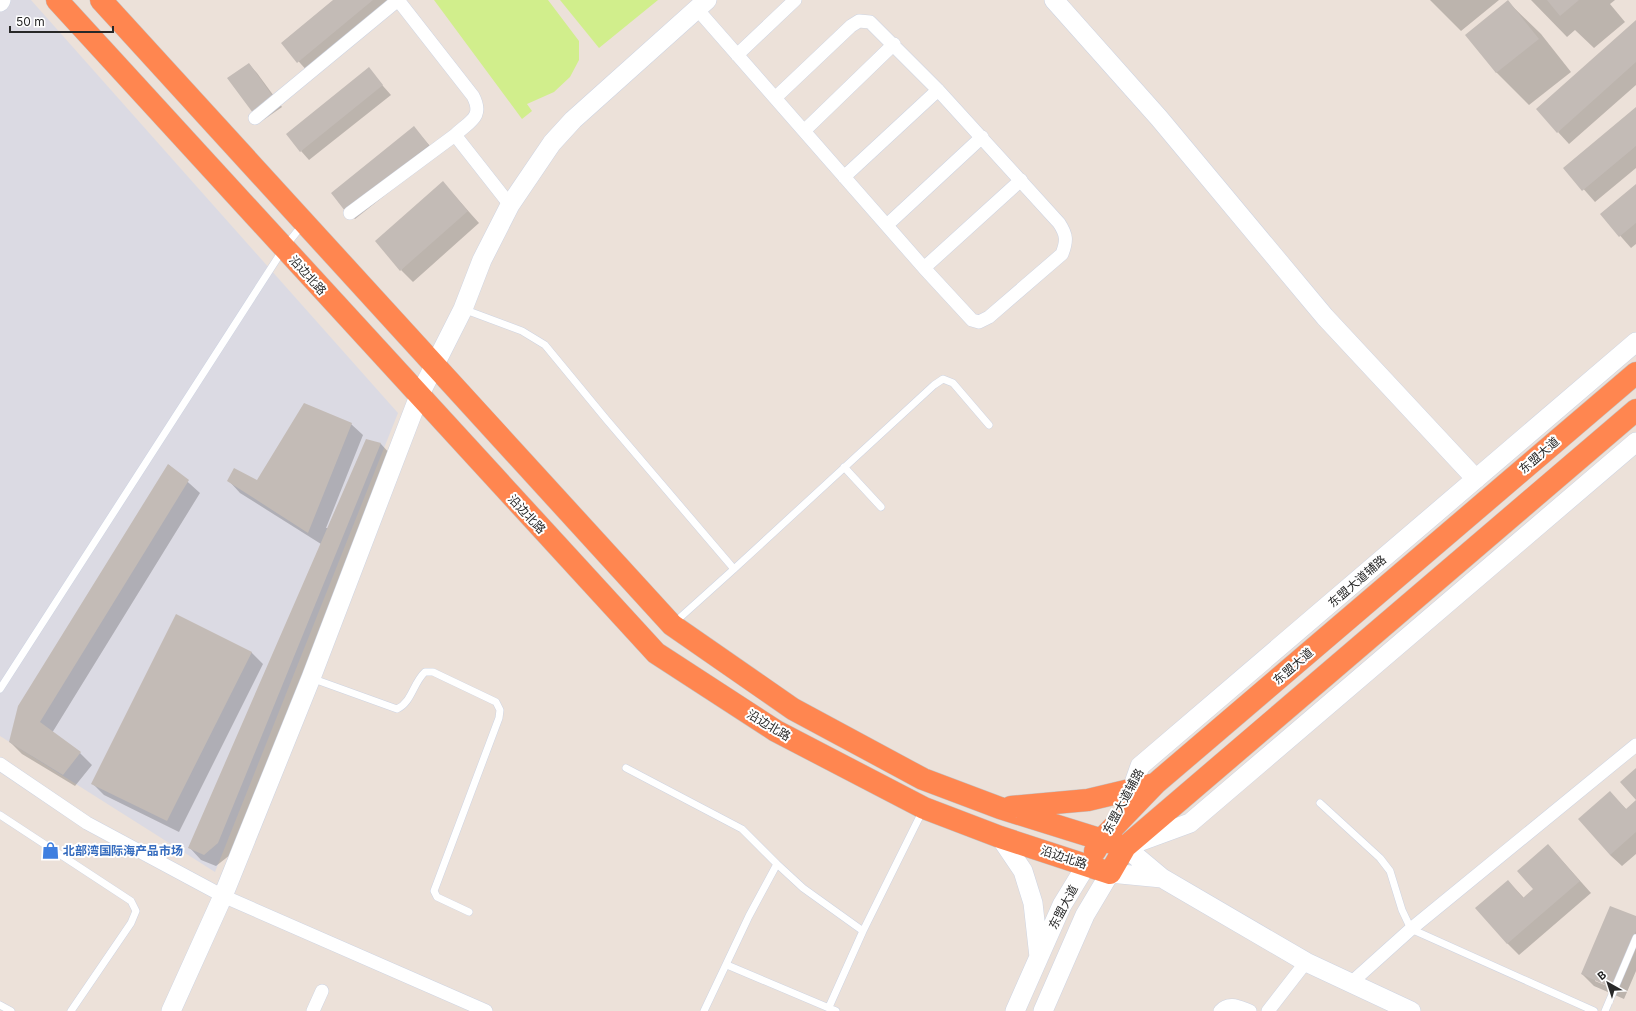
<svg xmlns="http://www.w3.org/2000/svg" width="1636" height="1011" font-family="Inter,'Noto Sans SC',sans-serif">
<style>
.industrial{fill:#dbdae3}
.pitch{fill:#d1ee8c}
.shadow{fill:#0003;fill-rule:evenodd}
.building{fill:#c3bbb6}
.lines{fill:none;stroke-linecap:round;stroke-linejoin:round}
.lane-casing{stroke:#ced4e2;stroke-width:8}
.street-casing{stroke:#ced4e2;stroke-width:14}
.secondary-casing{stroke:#ced4e2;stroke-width:20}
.highway-casing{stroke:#c3c3c3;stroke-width:23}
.lane{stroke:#fff;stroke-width:7}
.street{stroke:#fff;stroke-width:13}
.secondary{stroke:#fff;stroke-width:19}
.highway{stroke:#ff8650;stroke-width:22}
.labels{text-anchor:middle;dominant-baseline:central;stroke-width:4;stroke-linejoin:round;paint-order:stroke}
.street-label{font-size:12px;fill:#282828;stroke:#fff}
.shop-label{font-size:12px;font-weight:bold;fill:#366cbe;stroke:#fff;text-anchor:start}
</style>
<rect width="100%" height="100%" fill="#ece1d9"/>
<path class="industrial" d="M0,0H31L398,413L215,872L0,736Z"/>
<path class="pitch" d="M434,0H548L579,41V60L570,77L554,92L527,104L532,111L522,119Z
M560,0H658L599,48Z"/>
<path class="shadow" d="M334,0H396L310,74L282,43Z
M1430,0H1499L1461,31Z
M1531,0H1615L1610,4L1625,22L1594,48L1575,30L1567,37Z
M1508,2L1541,34L1571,72L1529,105L1496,72Z
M1636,22V85L1569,144L1558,132Z
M249,64L257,73L282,107L262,121L253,113Z
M368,69L391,95L309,160L301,151Z
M1636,109V168L1595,202L1565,168Z
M414,128L437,154L355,219L346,210Z
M1636,185V244L1631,248L1601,214Z
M454,195L479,223L413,282L401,270Z
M351,424L363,435L326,528H328L367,440L381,444L392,456L230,855L216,866L201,860L190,848L321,544L240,493L229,481H257Z
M169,465L200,493L52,733L80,753L92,765L75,786L22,754L10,742Z
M251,652L263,664L179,832L104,795L92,783Z
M1610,793L1627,810L1636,801V854L1622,866L1610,855Z
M1548,845L1591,893L1519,955L1507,943L1508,881L1524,898L1534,889Z
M1636,918V971L1624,999L1594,986L1582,974ZM1595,979L1617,989V990L1595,981Z"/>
<path class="building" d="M333,0H373L297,63L281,43Z
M1508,0L1539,39L1496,73L1465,35Z
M1547,0H1579L1560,16Z
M1636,20V62L1557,133L1536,109Z
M249,63L274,98L253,113L227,78Z
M369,67L383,85L300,152L286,134Z
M1636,107V146L1582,191L1563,168Z
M414,126L429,145L345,211L331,193Z
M443,181L468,211L400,271L375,241Z
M1636,184V223L1619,237L1600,214Z
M304,403L352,423L308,533L227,481L234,468L257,480Z
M366,439L381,443L218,843L204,855L188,848Z
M168,464L189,480L40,722L81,752L63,775L9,742L18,706Z
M176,614L252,652L167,821L91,784Z
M1636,768V832L1610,855L1578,819L1610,791L1626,809L1636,800L1620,782Z
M1548,844L1580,881L1507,944L1475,908L1508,880L1523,898L1533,889L1517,871Z
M1610,906L1636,916V931L1612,988L1581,974Z"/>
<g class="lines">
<defs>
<path id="lane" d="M463,309L522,331L545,345L606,419L734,569L934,385L943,379L953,383L989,425
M844,467L881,507
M674,623L734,569
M311,678L397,709C412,702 413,683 425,672H433L496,702L500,710L499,718L434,891L437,897L469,912
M0,689L284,248L303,224
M626,768L742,829L777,864
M1320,803L1380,858L1390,871L1402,910L1411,929L1594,1011
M0,815L131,901L136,911L131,923L71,1011
M727,965L836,1011
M0,1005L11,1011
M829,1007L863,931L923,810
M704,1011L749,916L777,864L803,888L863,931
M1605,1011L1636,938"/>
<path id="street" d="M398,0L473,96C484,117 470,121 455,135L510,205
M697,9L924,268L972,320L979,322L989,317L1062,254C1067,241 1067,235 1059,223L938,90L870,22L859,21L851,26L775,98
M737,55L795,0
M255,118L398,0
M804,131L894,44
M844,177L938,90
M350,213L455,135
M887,225L982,137
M924,268L1021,180
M0,764L87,823L223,896L486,1011
M1352,982L1411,929L1636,745
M313,1011L322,991
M1220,1011C1229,1001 1239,1007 1250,1011
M1268,1011L1306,962"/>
<path id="secondary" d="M1054,0L1159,118L1325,317L1476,479
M0,2L1,0
M1125,801L1132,789L1140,766L1636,342
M1000,837L1023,871L1033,903L1039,957
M1130,845L1190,823L1636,442
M1162,878L1306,962L1411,1011
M171,1011L223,896L311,678L419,396L463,309L482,260L510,205L552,143L573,120L707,0
M1015,1011L1062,905L1087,864
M1043,1011L1085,915L1110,873L1162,878L1125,847"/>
<path id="highway" d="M57,0L656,653L776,731L924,808L1000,837L1110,873L1125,847L1636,410
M101,0L672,625L793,709L923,779L1000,808L1125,847
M1011,807L1088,800L1155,784
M1095,851L1102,839L1155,784L1636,373"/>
</defs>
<use href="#lane" class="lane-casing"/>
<use href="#street" class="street-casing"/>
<use href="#secondary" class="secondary-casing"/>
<use href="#highway" class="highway-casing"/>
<use href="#lane" class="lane"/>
<use href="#street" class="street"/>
<use href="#secondary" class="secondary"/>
<use href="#highway" class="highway"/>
</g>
<defs>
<symbol id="shop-bare" viewBox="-9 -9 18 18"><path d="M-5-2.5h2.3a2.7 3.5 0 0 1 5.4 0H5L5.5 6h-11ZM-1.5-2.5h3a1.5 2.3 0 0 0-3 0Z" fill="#3f7fe0" stroke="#fff" stroke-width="2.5" paint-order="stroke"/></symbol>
</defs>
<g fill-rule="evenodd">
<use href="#shop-bare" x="38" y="838" width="25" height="25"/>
</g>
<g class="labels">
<g class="street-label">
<text transform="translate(308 275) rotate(48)">沿边北路</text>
<text transform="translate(1539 455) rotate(-41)">东盟大道</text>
<text transform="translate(527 514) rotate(47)">沿边北路</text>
<text transform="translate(1357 581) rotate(-41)">东盟大道辅路</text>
<text transform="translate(1293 666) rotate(-41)">东盟大道</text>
<text transform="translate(769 725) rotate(31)">沿边北路</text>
<text transform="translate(1123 801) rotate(-62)">东盟大道辅路</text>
<text transform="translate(1064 857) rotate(18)">沿边北路</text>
<text transform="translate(1063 907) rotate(-62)">东盟大道</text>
</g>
<g class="shop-label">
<text x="63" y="850">北部湾国际海产品市场</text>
</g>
</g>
<g transform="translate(1608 983) rotate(321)" stroke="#ffffff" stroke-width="3" paint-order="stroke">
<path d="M0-3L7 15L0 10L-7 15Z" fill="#282828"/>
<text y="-6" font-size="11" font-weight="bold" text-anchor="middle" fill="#282828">B</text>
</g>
<path d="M10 26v6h103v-6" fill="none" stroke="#282828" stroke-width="2"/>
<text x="16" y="26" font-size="12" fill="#282828" stroke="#ffffff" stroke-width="3" paint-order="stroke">50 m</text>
</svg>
